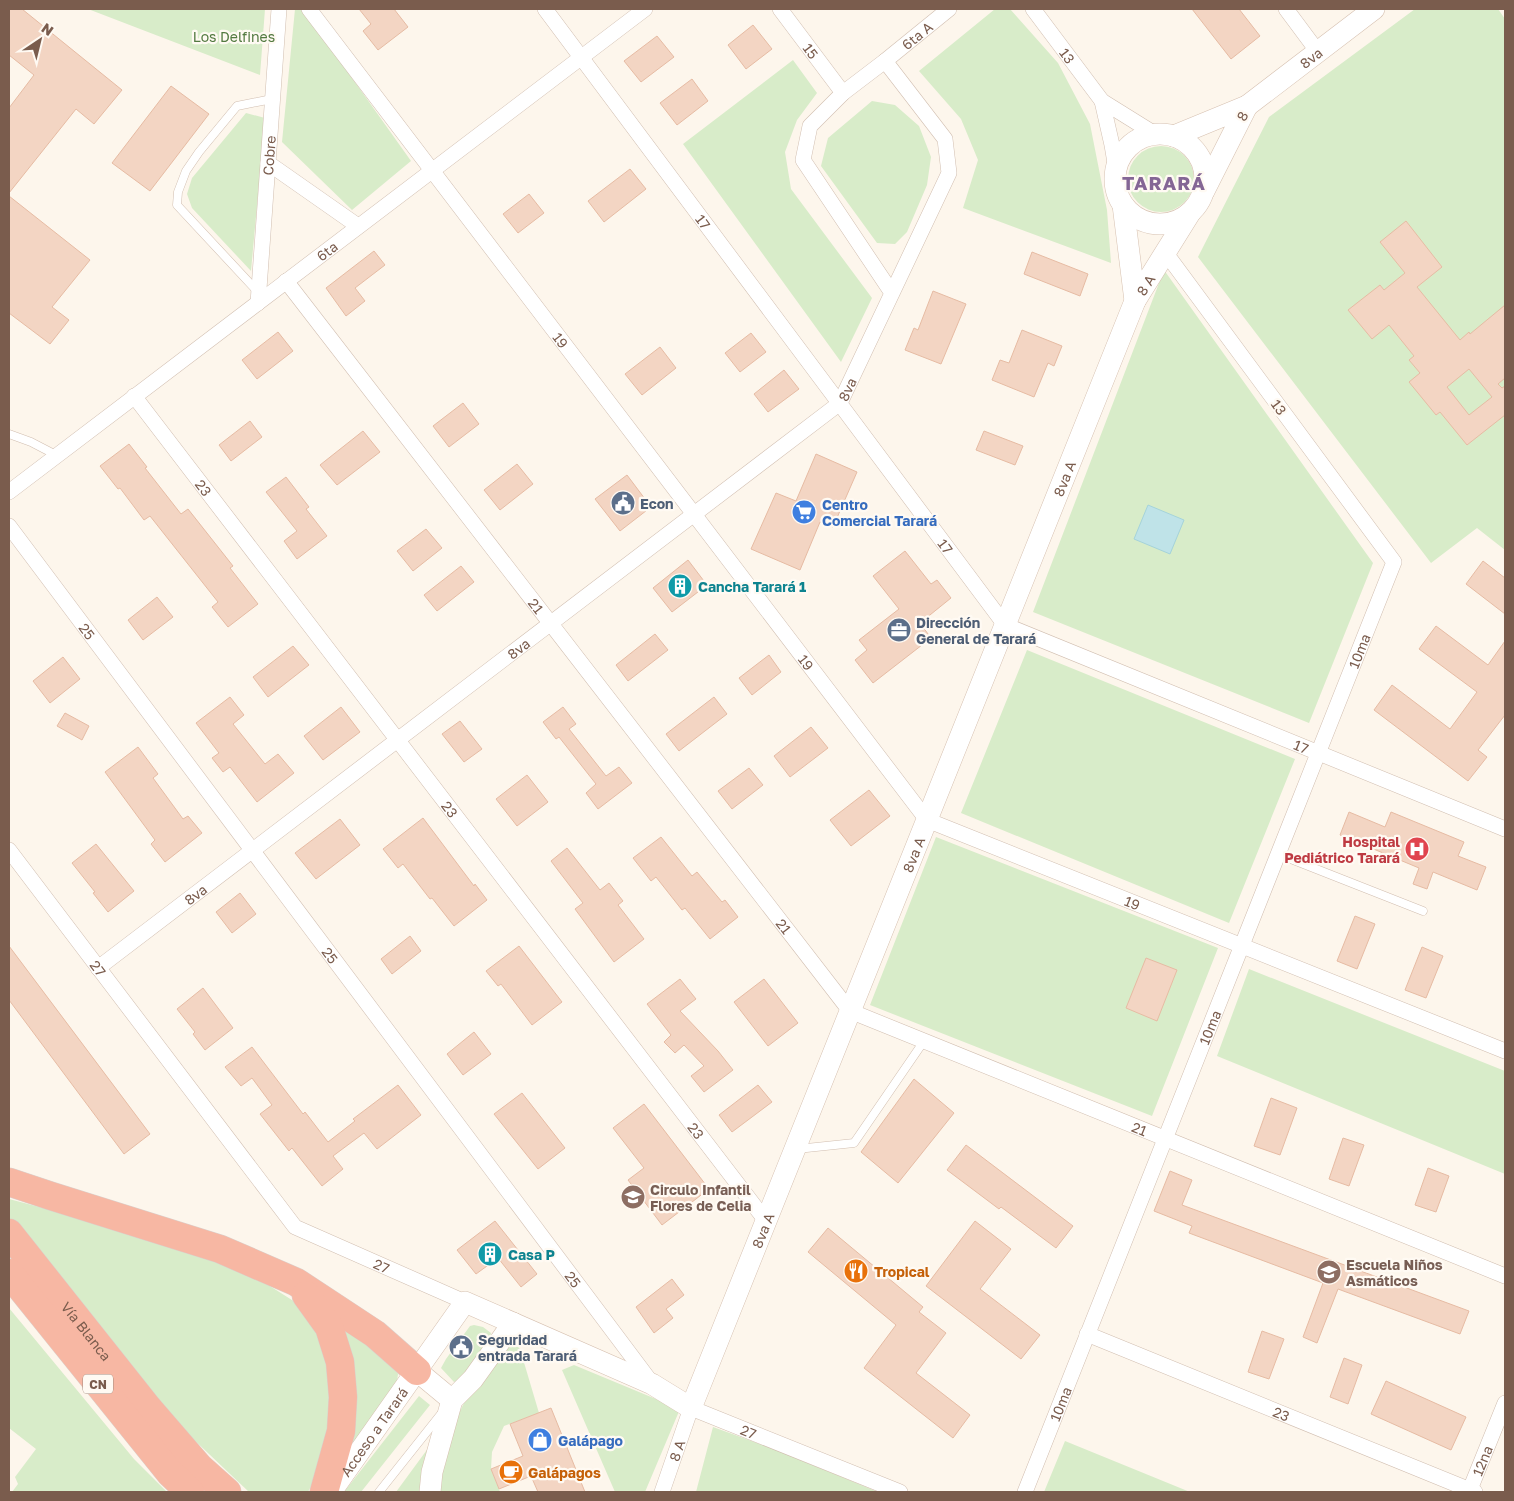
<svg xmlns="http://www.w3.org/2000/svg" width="1514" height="1501" font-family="'Golos Text',sans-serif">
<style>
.green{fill:#d8ecc9}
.water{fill:#bfe3e8;stroke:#a5d3da}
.building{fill:#f3d5c3;stroke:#e6bba3;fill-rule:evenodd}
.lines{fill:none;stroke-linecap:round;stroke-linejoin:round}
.lane-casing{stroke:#d1beb0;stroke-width:9}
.street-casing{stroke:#d1beb0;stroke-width:16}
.secondary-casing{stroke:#d6c0b0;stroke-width:22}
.highway-casing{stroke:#dad1cd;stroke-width:29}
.lane{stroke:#fff;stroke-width:8}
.street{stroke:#fff;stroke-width:15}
.secondary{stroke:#fff;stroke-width:21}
.highway{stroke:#f7b7a3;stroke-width:28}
.labels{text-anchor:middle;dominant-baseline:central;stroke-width:4.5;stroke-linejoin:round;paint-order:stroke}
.shield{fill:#fffaf3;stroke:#a28b7f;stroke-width:1}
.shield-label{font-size:12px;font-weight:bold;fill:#7a5c4d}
.street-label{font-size:14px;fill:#7a5c4d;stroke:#fffaf3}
.park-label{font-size:14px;fill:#537a41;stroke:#fffaf3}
.service-label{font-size:14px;font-weight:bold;fill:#4e5e75;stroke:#fffaf3;text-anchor:start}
.shop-label{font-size:14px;font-weight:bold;fill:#366cbe;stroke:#fffaf3;text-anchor:start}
.culture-label{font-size:14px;font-weight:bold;fill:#0d838f;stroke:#fffaf3;text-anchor:start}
.health-label{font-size:14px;font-weight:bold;fill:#be3a42;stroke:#fffaf3;text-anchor:end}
.education-label{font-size:14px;font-weight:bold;fill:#785e54;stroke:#fffaf3;text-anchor:start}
.food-label{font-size:14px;font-weight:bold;fill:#c56008;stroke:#fffaf3;text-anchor:start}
.district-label{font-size:19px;font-weight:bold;letter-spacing:1px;fill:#846695;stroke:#fffaf3}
</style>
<rect width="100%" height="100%" fill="#fdf6ec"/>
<path class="green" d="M88,9H265L260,75Z
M295,9H303L411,161L352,210L282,142Z
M995,9H1010L1058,63L1090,124L1107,210L1111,263L963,208L978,160L961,119L919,71Z
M1415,9H1498L1505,19V550L1477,528L1431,563L1198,257L1269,117Z
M793,60L817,93L797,120L785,152L791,189L872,298L841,362L683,144Z
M872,101L895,105L919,126L931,157L927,185L907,232L895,244L877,243L821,166L828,138Z
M246,113L265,118L251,271L192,208L187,194L192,178Z
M1128 179a33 33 0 1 1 66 0a33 33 0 1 1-66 0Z
M1164,270L1373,563L1309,723L1033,612Z
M1027,650L1295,759L1229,923L961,813Z
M936,837L1218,948L1152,1116L870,1005Z
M1249,969L1505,1071V1174L1217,1056Z
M9,1199L70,1215L243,1269L303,1307L328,1354L331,1406L322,1465L308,1492H249L149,1397L48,1267L9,1219Z
M9,1308L134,1459L167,1492H12L18,1484L15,1477L36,1449L9,1428Z
M334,1313L392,1360L398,1374L396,1389L340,1467Z
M474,1325L483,1327L491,1333L489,1342L464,1378L454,1382L441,1368L446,1359L470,1326Z
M511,1341L515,1343L520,1349L539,1413L504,1426L492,1452L491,1469L500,1492H438C442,1469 448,1438 457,1417C470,1389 490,1364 511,1341Z
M574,1365L680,1409L645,1492H615L562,1370Z
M419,1396L430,1405L361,1492H344Z
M713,1427L776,1450L878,1492H696Z
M1065,1441L1190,1492H1044Z
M429,1447L420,1492H396Z"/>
<path class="water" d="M1148,505L1184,520L1170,554L1134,539Z"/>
<path class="building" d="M9,9H22L122,90L94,124L76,109L9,193V108L34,75L9,55Z
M359,9H394L408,27L378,50L363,31L371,24Z
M1192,9H1239L1260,36L1231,59Z
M753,25L772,49L746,69L728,45Z
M657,36L674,57L641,82L624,61Z
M692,79L708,101L677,125L660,103Z
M171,86L209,114L150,191L112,163Z
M630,169L646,189L604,222L588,201Z
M529,194L544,213L518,233L503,214Z
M9,196L90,260L52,307L69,320L50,344L9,313Z
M1406,221L1442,267L1417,287L1460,340L1469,332L1470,334L1505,305V378L1498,384L1502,388L1505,386V415L1467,445L1440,412L1436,415L1409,382L1420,373L1409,360L1414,356L1389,325L1372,339L1348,310L1380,285L1384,290L1405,273L1380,242ZM1469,369L1492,397L1469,415L1447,387Z
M374,251L385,265L355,288L365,301L346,316L326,288Z
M1032,252L1088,274L1080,296L1024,274Z
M933,291L966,304L941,364L905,350L914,328L918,330Z
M1022,330L1062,346L1054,366L1048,363L1034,397L992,380L1000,360L1009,363Z
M278,332L293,351L257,379L242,360Z
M751,333L766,352L740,372L725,353Z
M660,347L676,368L642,395L625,374Z
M784,370L799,389L768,412L754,394Z
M463,403L479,424L449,447L433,426Z
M250,421L262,437L231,461L219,445Z
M363,431L380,452L337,485L320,465Z
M984,431L1023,446L1015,465L976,450Z
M129,444L147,467L145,468L181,514L188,509L233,566L230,568L258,604L228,627L212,607L218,602L150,516L144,520L120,488L118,489L100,466Z
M816,454L857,472L833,527L820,522L800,570L751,549L776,493L796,501Z
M517,464L533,484L500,510L484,490Z
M627,475L651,507L620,531L595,499Z
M286,477L309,507L306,509L327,536L297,559L284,541L297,531L266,492Z
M426,529L442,548L413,571L397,551Z
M905,551L931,584L937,580L951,598L920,623L931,638L873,683L855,660L867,650L859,640L899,609L873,576Z
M688,560L707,585L672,612L653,588Z
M1483,561L1505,578V614L1466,584Z
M461,566L474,582L437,611L424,595Z
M157,597L173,617L143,640L128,620Z
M1436,626L1488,665L1505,641V715L1478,750L1487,757L1468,781L1374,710L1392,685L1450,729L1477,692L1419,649Z
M655,634L668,650L628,681L616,665Z
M293,646L309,665L268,697L253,677Z
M769,655L781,672L752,695L739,678Z
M63,657L80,679L50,703L33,681Z
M230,697L244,715L233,724L265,764L278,754L294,773L257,802L230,767L223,772L212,758L219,753L196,723Z
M714,697L727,714L679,751L666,734Z
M341,707L360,732L323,760L304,736Z
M563,707L576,724L569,729L606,776L619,767L632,783L598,809L586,793L596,784L559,737L556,739L543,722Z
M65,713L89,726L82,740L57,726Z
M460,721L482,749L464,762L442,734Z
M811,727L828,748L790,777L774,756Z
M138,747L158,774L153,778L183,819L188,816L202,833L165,862L151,844L155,840L105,772Z
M749,768L763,785L732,809L718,791Z
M527,775L548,802L517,826L496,799Z
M869,790L890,816L851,846L830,820Z
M1349,812L1385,827L1391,812L1464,842L1458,856L1486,867L1477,890L1433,872L1427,889L1413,884L1419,868L1340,835Z
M423,818L474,886L475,884L487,900L454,926L432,898L430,899L403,864L398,868L383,849Z
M340,819L360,845L316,879L295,853Z
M661,837L692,876L697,872L722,902L725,900L738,917L710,939L685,908L682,910L656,877L651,881L633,858Z
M96,844L134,891L108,912L93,893L95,892L72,863Z
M567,848L600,890L609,883L623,901L618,905L644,939L614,962L575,909L583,903L551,861Z
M240,893L256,914L232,933L216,912Z
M1355,916L1375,924L1357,969L1337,961Z
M410,936L421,951L392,974L381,959Z
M9,946L150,1134L124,1154L9,1000Z
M519,946L562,1002L532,1025L501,984L498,986L486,971Z
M1422,947L1443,956L1426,998L1405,990Z
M1146,958L1177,970L1157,1021L1126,1008Z
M680,979L696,999L680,1011L718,1051L733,1070L704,1092L691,1076L704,1066L684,1045L675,1053L664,1042L671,1035L647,1004Z
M764,979L798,1023L768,1046L734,1002Z
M203,988L233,1028L205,1050L193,1034L195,1032L177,1009Z
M474,1032L491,1054L463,1075L447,1054Z
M252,1047L303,1114L305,1112L328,1142L355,1121L353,1119L398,1085L421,1115L377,1149L364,1133L333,1156L343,1169L322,1186L292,1148L289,1151L260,1114L272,1105L252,1078L241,1086L225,1067Z
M914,1079L954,1113L898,1183L861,1152Z
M758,1085L772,1102L732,1132L719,1115Z
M522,1093L565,1148L538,1169L494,1114Z
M1271,1098L1297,1108L1280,1155L1254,1146Z
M644,1104L709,1189L662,1225L628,1180L644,1168L613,1128Z
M1343,1138L1364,1145L1349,1186L1329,1179Z
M966,1145L1073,1226L1056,1248L1001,1207L999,1209L947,1170Z
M1428,1168L1449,1176L1436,1212L1415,1205Z
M1170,1171L1192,1180L1182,1205L1469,1311L1460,1334L1338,1289L1317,1343L1303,1337L1323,1283L1189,1233L1192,1226L1154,1211Z
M495,1221L537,1274L521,1287L498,1258L476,1274L457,1250Z
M975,1221L1011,1249L980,1289L1040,1335L1021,1359L926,1286Z
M828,1228L923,1307L919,1312L946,1333L916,1373L970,1415L953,1438L864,1368L896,1325L808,1252Z
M672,1279L684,1295L666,1309L673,1318L654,1333L636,1307Z
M1262,1331L1284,1339L1269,1379L1248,1372Z
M1344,1358L1362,1365L1348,1404L1330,1397Z
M1386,1381L1466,1417L1451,1450L1371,1414Z
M551,1408L585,1492H538L531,1476L499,1489L491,1469L523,1456L510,1424Z"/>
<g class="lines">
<defs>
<path id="lane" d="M258,292L177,205L178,192L186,171L199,152L237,106L272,99
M9,434L31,442L56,455
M1278,854L1423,911
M797,1149L854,1143L924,1041
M379,1492L441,1414"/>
<g id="street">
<path id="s1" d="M309,9L927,820L1505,1051"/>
<path id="s2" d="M545,9L1005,625L1505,829"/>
<path id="s3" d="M780,9L843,93"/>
<path id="s4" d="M1033,9L1102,101"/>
<path d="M1286,9L1318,52"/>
<path id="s5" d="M885,61L949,9"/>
<path d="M268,163L358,226"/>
<path d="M1116,169L1112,145L1102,101L1155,134"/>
<path id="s6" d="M286,281L850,1011L1505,1276"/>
<path id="s7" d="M258,303L279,9"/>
<path id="s8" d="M134,396L766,1221"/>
<path id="s9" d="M9,492L645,9"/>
<path id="s10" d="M9,526L651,1382"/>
<path id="s11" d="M9,850L295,1227L465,1302"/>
<path id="s12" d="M98,968L840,403L949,173L945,139L885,61L843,93L810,126L803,160L892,293"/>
<path id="s13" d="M1087,1334L1475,1492"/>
<path id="s14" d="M662,1492L691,1408L900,1492"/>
<path id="s15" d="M1025,1492L1394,562L1165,252"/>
<path id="s16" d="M1469,1492L1505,1403"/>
</g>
<g id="secondary">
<path id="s17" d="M1247,106L1374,9"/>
<circle cx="1160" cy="179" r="45"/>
<path d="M1174,136L1247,106L1204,191"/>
<path id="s18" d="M1123,205L1135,301L1190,213"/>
<path d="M417,1371L452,1400"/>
<path id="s19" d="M331,1492L465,1302L652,1384L691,1408L1135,301"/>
<path d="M430,1492L432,1472L452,1400L473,1379L513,1323"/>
</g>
<g id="highway">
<path d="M9,1182L51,1196L220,1249L296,1282L375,1334L417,1371"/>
<path id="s20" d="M9,1233L148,1408L199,1467L227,1492"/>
<path d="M9,1273L170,1473L190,1492"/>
<path d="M306,1295L329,1327L340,1362L343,1397L341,1431L324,1492"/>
</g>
</defs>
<use href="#lane" class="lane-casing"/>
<use href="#street" class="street-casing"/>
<use href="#secondary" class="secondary-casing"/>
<use href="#highway" class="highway-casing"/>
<use href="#lane" class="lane"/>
<use href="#street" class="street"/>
<use href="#secondary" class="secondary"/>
<use href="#highway" class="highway"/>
</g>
<defs>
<symbol id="civic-disc" viewBox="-11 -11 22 22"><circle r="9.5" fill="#5c6f8a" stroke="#fffaf3"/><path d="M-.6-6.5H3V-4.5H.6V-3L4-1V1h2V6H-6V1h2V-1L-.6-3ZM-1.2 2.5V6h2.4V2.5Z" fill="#fff"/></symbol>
<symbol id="supermarket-disc" viewBox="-11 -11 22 22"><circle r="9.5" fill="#3f7fe0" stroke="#fffaf3"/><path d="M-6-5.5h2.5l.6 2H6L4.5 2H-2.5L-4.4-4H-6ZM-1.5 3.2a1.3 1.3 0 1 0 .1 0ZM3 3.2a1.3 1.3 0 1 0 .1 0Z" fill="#fff"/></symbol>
<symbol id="building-disc" viewBox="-11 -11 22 22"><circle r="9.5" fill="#0f9aa8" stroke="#fffaf3"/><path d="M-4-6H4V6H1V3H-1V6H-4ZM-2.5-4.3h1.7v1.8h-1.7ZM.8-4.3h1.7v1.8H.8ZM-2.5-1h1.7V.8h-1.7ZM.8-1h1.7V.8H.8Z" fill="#fff"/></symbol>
<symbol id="office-disc" viewBox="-11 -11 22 22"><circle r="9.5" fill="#5c6f8a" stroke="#fffaf3"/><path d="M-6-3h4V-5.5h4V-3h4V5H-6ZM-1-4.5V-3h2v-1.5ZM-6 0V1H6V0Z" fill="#fff"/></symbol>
<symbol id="hospital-disc" viewBox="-11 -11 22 22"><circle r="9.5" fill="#e0444e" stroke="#fffaf3"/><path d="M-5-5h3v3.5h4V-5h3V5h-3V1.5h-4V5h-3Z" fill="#fff"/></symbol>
<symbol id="school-disc" viewBox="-11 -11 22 22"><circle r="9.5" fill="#8d6e63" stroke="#fffaf3"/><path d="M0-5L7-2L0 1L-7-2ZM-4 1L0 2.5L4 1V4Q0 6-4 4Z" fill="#fff"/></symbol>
<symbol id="restaurant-disc" viewBox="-11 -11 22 22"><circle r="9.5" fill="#e8710a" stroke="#fffaf3"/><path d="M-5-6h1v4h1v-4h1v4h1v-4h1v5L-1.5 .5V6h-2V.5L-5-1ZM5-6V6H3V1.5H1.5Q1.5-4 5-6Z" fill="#fff"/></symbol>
<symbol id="shop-disc" viewBox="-11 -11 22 22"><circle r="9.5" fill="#3f7fe0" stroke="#fffaf3"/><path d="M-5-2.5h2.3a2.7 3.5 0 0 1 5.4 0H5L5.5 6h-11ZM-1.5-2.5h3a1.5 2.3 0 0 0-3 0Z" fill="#fff"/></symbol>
<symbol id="cafe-disc" viewBox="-11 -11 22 22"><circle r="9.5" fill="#e8710a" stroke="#fffaf3"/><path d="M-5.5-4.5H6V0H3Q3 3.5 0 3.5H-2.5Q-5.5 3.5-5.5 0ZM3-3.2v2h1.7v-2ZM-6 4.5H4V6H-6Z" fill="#fff"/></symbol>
</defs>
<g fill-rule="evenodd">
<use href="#civic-disc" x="609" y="489" width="28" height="28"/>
<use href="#supermarket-disc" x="790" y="498" width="28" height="28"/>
<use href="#building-disc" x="666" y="572" width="28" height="28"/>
<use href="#office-disc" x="885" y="616" width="28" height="28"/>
<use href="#hospital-disc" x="1403" y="835" width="28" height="28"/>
<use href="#school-disc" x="619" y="1183" width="28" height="28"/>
<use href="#building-disc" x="476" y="1240" width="28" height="28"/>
<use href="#restaurant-disc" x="842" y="1257" width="28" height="28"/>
<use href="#school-disc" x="1315" y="1258" width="28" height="28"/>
<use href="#civic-disc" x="447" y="1333" width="28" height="28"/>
<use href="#shop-disc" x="526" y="1426" width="28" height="28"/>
<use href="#cafe-disc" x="497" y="1458" width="28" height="28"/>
</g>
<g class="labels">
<rect class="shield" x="83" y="1374.5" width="30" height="19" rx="4"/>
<g class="shield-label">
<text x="98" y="1384">CN</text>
</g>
<g class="street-label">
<text stroke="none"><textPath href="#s5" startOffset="41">6ta A</textPath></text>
<text stroke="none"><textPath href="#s3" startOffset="52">15</textPath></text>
<text stroke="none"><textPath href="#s4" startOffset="58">13</textPath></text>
<text stroke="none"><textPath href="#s17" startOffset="80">8va</textPath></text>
<text transform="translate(1242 116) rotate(-63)">8</text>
<text stroke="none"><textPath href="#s7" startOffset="148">Cobre</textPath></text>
<text stroke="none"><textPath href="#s2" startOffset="265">17</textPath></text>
<text stroke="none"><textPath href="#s9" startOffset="399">6ta</textPath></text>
<text stroke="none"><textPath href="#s18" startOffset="116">8 A</textPath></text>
<text stroke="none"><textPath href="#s1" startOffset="416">19</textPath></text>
<text stroke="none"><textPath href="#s12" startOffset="948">8va</textPath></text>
<text transform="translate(1279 407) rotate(54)">13</text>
<text stroke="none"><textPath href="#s19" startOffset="1484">8va A</textPath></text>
<text stroke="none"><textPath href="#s8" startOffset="115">23</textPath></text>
<text stroke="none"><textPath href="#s2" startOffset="670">17</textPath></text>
<text stroke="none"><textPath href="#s6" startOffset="410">21</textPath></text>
<text stroke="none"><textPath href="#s10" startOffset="131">25</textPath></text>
<text stroke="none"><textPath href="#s12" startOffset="528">8va</textPath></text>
<text stroke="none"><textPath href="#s15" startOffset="905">10ma</textPath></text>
<text stroke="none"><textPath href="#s1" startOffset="821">19</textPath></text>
<text stroke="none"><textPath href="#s2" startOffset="1089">17</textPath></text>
<text stroke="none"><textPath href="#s8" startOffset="520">23</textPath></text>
<text stroke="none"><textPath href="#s19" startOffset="1079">8va A</textPath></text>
<text stroke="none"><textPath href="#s12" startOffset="122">8va</textPath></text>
<text stroke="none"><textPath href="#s1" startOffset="1241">19</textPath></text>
<text stroke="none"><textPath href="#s6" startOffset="815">21</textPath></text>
<text stroke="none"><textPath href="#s10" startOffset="536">25</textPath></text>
<text stroke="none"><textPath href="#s11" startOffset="148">27</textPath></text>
<text stroke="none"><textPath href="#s15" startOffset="500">10ma</textPath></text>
<text stroke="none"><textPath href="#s6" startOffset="1235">21</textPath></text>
<text stroke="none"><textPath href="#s8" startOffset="925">23</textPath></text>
<text stroke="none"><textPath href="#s19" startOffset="674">8va A</textPath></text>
<text stroke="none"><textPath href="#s11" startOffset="568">27</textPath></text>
<text stroke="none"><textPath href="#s10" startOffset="941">25</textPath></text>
<text stroke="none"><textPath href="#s20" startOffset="125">Vía Blanca</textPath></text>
<text stroke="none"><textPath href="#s15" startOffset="95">10ma</textPath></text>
<text stroke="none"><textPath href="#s13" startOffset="210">23</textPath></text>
<text stroke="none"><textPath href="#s19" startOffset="74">Acceso a Tarará</textPath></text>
<text stroke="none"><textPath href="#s14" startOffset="151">27</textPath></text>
<text stroke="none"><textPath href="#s14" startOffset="44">8 A</textPath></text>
<text stroke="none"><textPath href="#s16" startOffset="34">12na</textPath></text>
</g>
<g class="park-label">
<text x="234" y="36">Los Delfines</text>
</g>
<g class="service-label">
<text x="640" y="503">Econ</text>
<text x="916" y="622">Dirección<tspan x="916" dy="16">General de Tarará</tspan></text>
<text x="478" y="1339">Seguridad<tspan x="478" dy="16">entrada Tarará</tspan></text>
</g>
<g class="shop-label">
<text x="822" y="504">Centro<tspan x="822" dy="16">Comercial Tarará</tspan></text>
<text x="558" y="1440">Galápago</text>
</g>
<g class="culture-label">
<text x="698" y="586">Cancha Tarará 1</text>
<text x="508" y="1254">Casa P</text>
</g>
<g class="health-label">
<text x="1400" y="841">Hospital<tspan x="1400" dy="16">Pediátrico Tarará</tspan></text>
</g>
<g class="education-label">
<text x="650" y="1189">Circulo Infantil<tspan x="650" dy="16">Flores de Celia</tspan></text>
<text x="1346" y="1264">Escuela Niños<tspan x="1346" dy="16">Asmáticos</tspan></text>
</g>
<g class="food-label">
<text x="874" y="1271">Tropical</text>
<text x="528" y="1472">Galápagos</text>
</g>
<g class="district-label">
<text x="1164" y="182">TARARÁ</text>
</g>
</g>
<rect width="1514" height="1501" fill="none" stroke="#7a5c4d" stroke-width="20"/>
<g transform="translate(40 40) rotate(35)" stroke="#fffaf3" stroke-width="4" paint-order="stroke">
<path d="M0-4L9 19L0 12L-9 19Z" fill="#7a5c4d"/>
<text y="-8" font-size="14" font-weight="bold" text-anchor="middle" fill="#7a5c4d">N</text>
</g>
</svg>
